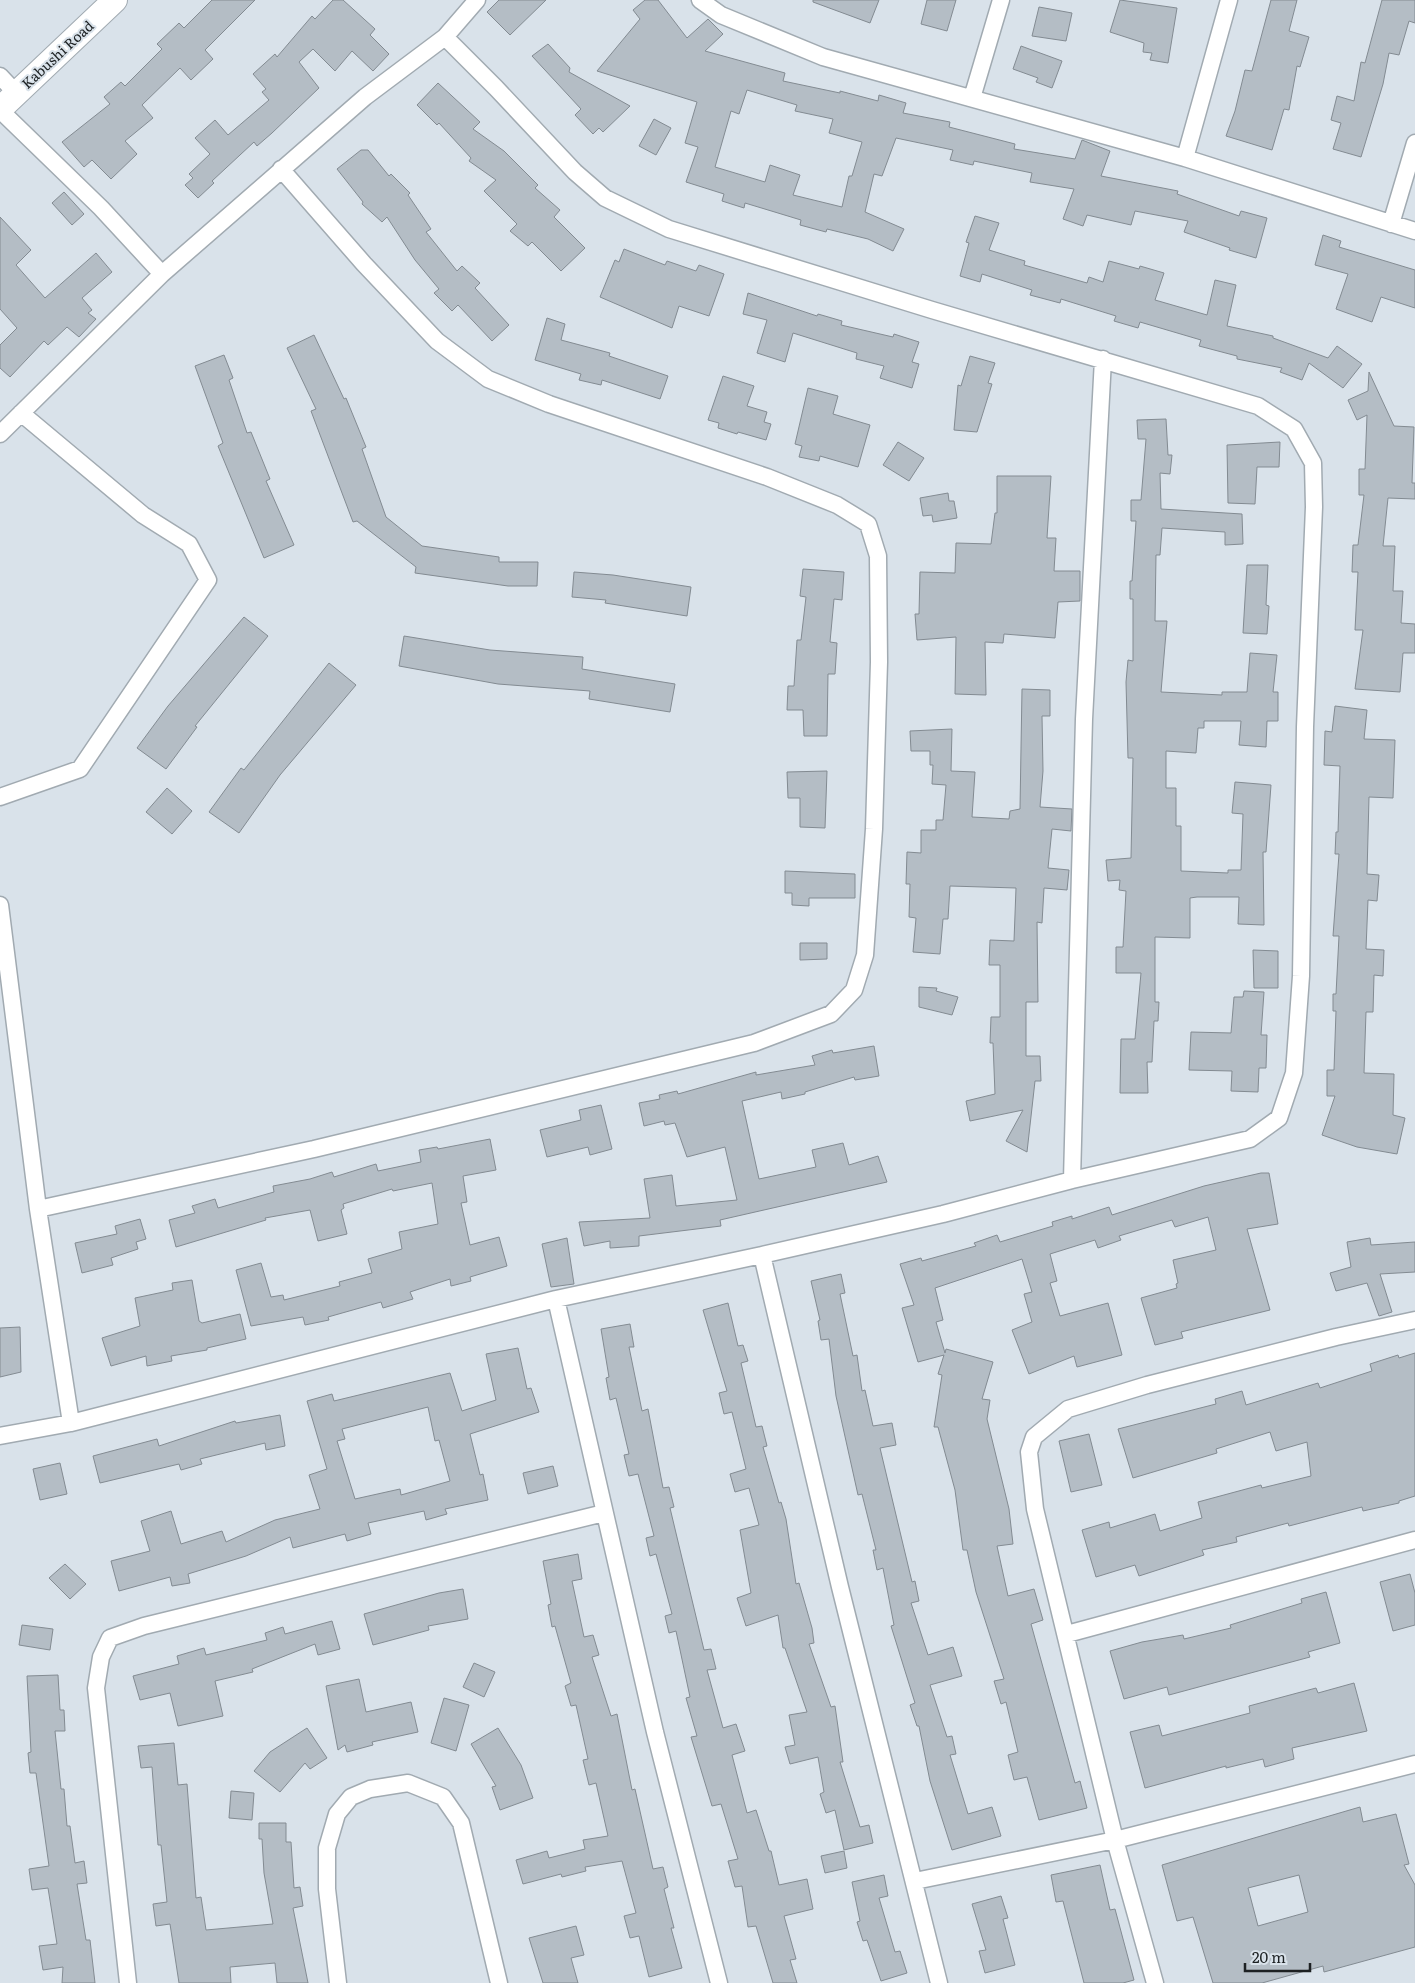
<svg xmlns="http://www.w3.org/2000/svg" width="1415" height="1983" font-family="Literata,serif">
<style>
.building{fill:#b4bdc5;stroke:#838b92;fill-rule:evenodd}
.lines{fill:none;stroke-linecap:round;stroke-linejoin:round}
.minor-casing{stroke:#a1aab1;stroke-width:19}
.secondary-casing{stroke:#a1aab1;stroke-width:26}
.minor{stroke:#fff;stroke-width:16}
.secondary{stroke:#fff;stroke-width:24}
.labels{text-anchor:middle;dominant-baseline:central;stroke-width:4;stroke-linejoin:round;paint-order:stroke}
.street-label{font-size:14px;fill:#1d2123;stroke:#d9e2ea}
</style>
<rect width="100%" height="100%" fill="#d9e2ea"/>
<path class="building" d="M212,0H255L205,50L213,59L191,80L180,68L142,105L153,118L125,141L137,154L111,179L92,160L84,167L62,142L110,104L104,97L121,82L125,86L162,49L157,44L179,23L184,28Z
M333,0H343L375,29L370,35L389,54L373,71L352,51L335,71L313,49L299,62L319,88L272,133L257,146L254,142L212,181L214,183L198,198L185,185L193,178L189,174L210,154L195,138L215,120L228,135L269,100L262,92L266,89L253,74L275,54L277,57L312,16L315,19Z
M499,0H546L510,35L487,12Z
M645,0H658L687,38L708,19L723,34L705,51L785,73L783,81L840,93V91L878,101L879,95L906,103L903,113L950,122L949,127L1015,144L1014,149L1075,159L1082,140L1110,151L1101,176L1178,191L1177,194L1239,216L1241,211L1267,218L1256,258L1229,250L1230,248L1184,232L1188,221L1135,211L1131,225L1087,215L1083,226L1063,219L1074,189L1030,182L1032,173L974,161L973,165L950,160L953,150L896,138L882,176L874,174L865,212L904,229L893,251L868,239L827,229L826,232L800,225L801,220L745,203L744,208L722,201L724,194L686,182L698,147L685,143L697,102L597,71L640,19L633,10ZM747,90L797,105L795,111L833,119L829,133L862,142L852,176H849L842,207L793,195L800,175L770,165L765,182L715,167L731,111L739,114Z
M813,0H879L870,23L813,2Z
M927,0H956L947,31L921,24Z
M1120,0L1177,8L1168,63L1150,60L1152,53L1143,52L1144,43L1110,32Z
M1271,0H1297L1289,31L1309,37L1300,67L1297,66L1289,110L1284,109L1272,150L1226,136L1235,111L1245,70L1252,71Z
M1382,0H1415V23L1409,21L1399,55L1389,53L1383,84L1361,157L1333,149L1341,123L1331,120L1337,96L1354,101L1361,62L1365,63Z
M1039,7L1072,13L1066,41L1032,36Z
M548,44L570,68L569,72L630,106L603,132L599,128L593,134L575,115L581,109L532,56Z
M1021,46L1062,61L1052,88L1036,82L1038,78L1013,69Z
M438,83L480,122L473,129L504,151L538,185L535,188L560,210L554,217L585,248L561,271L532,242L528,246L510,231L517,224L484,191L496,180L469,161L471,158L439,123L437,125L417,105Z
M654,119L671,128L656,155L639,146Z
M361,150H368L389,176L391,174L410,193L408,195L431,229L426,232L457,271L462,266L480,283L475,288L509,325L492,341L458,305L452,311L434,293L439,289L415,260L387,217L382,222L362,204L363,202L337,169Z
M64,192L84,214L72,225L52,203Z
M975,216L999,223L989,250L1025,261L1024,265L1087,283L1089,277L1103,282L1109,261L1139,269L1140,266L1164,273L1155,300L1207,315L1215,280L1236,285L1227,326L1273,336V338L1328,358L1337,346L1362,364L1343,388L1309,363L1302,380L1280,372L1282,368L1237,359V356L1199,346L1201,340L1140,322L1138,328L1114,321L1116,316L1061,299L1060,303L1030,295L1032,290L982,274L980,282L960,276L969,243L966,242Z
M0,217L31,250L16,265L45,298L96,253L112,272L82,298L92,310L88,313L96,319L79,337L67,327L48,345L44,341L10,377L0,368V345L17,328L0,309Z
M1323,235L1341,241L1339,247L1415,270V308L1381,297L1372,322L1336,309L1348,274L1315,265Z
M624,249L665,265L667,261L696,271L699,265L724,274L709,316L679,306L672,328L600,297L615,260L619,262Z
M748,293L817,316L818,314L842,321L841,325L893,337L894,334L919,342L912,362L919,364L912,388L880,378L884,366L856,359L857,353L793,333L785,362L757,353L767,320L743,314Z
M547,318L565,324L561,340L610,353L609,356L668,376L660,399L602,380L601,385L579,380L581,374L535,360Z
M314,335L344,399L346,398L366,447L362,449L386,517L422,546L499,557V562H538L537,586H508L415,573L416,567L357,521L353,522L311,411L316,409L287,348Z
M224,355L233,378L229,380L247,433L251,432L270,479L266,481L294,545L264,558L218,446L223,443L195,366Z
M970,356L995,363L988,383L992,384L977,432L954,430L958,385L961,386Z
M1369,372L1394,426L1414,427L1412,483H1415V499L1388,498L1383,546H1395L1393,591H1403L1401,623L1415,624V653H1403L1400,692L1355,689L1363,630H1355L1358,572H1352L1353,545H1358L1364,495H1359V469H1365L1367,415L1357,420L1348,400L1368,391Z
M723,376L754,386L747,406L767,412L764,422L771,424L766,440L738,432L737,434L718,428L719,423L708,420Z
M808,388L838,396L833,414L870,425L858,467L820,456L819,461L799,457L802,446L795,444Z
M1166,419L1168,455H1172L1170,474L1160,473L1161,509L1242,514L1243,544L1225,545V532L1162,528L1160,555H1156L1155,621H1167L1161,692L1222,695V692H1247L1250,653L1277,655L1273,692H1278V721H1267L1266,747L1239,745L1241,721H1204V728H1198L1196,753L1166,751V788H1176V826H1181V871L1228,873V870H1241L1243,814L1232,813L1235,782L1271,785L1266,852H1263L1264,925L1238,924L1239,897H1197L1190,898V938L1155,937V1002H1159L1158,1021H1154L1152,1062H1147L1148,1093H1120L1121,1039H1135L1141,973H1116V947H1123L1126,891L1119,890L1120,880L1108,881L1106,860L1131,858L1133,758H1128L1126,682L1128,660L1133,661V599H1130V581H1132L1136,521H1131V500H1141L1146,439H1138L1137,420Z
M898,442L924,458L909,481L883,465Z
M1280,442L1279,467H1257L1255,504L1228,503L1227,445Z
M997,476H1051L1047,538H1056L1054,571H1080V601L1058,602L1055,638L1004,634L1003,643L985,642L986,695L955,694L956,637L917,640L915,614H919L920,572L955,573L956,543L991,544L995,513H997Z
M948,493L949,501H954L957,518L933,522L932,515L923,516L920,498Z
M1247,565H1268L1266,605L1269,606L1267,634L1243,633Z
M803,569L844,572L842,600L834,599L830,642L837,643L835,674H828L827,736H804L803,710H787L788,686H794L797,640H801L806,597L800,596Z
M574,572L613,575L691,587L687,616L605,603L606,600L572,597Z
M244,617L268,636L195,726L197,727L166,769L137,748L168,706Z
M404,636L490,650L583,657L582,669L675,684L670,712L589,699L590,691L498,684L399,666Z
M329,663L356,685L280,775L239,833L209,812L241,768L244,770Z
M1022,689L1050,690V716H1042L1043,771L1040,807L1072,809L1071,831L1052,829L1048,868L1069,870L1067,890L1044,888L1042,923L1037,922L1038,1002H1026V1056H1040L1041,1081H1035L1027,1152L1006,1141L1023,1110L970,1121L966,1101L995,1094L993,1043H990L991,1017H1000V965H989L990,940L1014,941L1016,888L950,886L948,919H943L940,954L913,952L916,918L909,917L910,884H906L907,852L921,853V830H936V820H943L946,785L932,784L933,765H930V751H911L910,731L952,729L951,771L975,772L972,817L1009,819L1010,811L1020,809Z
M1335,706L1367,710L1364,739L1395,740L1393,798L1369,797L1367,874L1379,875L1377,901L1368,900L1366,949L1384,950L1383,976L1374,975L1373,1012H1366L1364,1073L1394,1074L1393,1115L1405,1118L1397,1154L1357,1147L1322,1135L1335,1096H1327V1070H1334L1336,1011H1333V994H1336L1339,936H1333L1339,854H1335L1336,832H1338L1340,766L1324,765L1325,731L1332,732Z
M827,771L825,828L800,827V798H788L787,772Z
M167,788L192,811L172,834L146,812Z
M785,871L855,874V898H809V906L792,905V893H785Z
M800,943H827V959L800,960Z
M1253,950L1278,951V988H1254Z
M919,987L937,988L936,991L958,997L952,1015L919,1007Z
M1244,991L1264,992L1261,1035H1267L1266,1068H1259L1258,1092L1231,1091L1232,1071L1189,1070L1191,1032L1231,1033L1234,997H1243Z
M874,1046L879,1076L855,1080L854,1077L805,1092V1094L782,1099L781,1092L742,1101L759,1179L816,1167L812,1150L843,1143L849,1165L878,1156L887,1182L720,1220L721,1226L639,1236V1246L610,1248V1241L584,1246L579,1222L650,1218L644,1179L672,1175L676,1206L737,1200L725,1147L687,1157L675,1123L665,1125L664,1121L644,1126L639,1103L660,1099L659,1095L677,1091L678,1094L756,1072V1075L815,1065L812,1056L832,1050L833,1053Z
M601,1105L612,1149L590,1155L588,1147L547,1157L540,1130L581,1120L579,1110Z
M490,1139L496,1170L463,1176L467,1202L461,1203L470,1245L499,1237L507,1266L470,1277L471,1281L451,1286L450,1279L410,1292L413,1299L383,1308L381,1302L328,1317L329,1320L305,1325L303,1317L251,1326L236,1270L261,1263L271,1297L283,1295L284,1300L340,1286L339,1282L372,1273L368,1259L402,1249L399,1232L438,1224L432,1183L393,1191L392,1189L343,1204L344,1208L341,1210L347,1234L318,1241L310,1210L265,1218L266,1220L176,1247L169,1220L195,1213L192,1206L215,1199L218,1208L274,1192L273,1186L310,1179L332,1172L334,1177L376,1164L378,1171L421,1162L419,1150L437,1147L438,1149Z
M1261,1173H1269L1278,1224L1247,1229L1270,1310L1181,1332L1183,1338L1155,1345L1141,1298L1177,1288L1176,1284L1178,1283L1173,1260L1216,1250L1208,1217L1175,1227L1172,1220L1119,1236L1121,1240L1098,1248L1095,1240L1050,1254L1057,1281L1050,1283L1060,1316L1108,1303L1122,1355L1077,1367L1074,1356L1029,1374L1012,1330L1032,1322L1024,1294L1032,1292L1022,1259L935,1288L943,1320L936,1322L945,1353L946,1349L993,1362L982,1399L990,1400L987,1419L1009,1509L1013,1544L997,1546L1008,1596L1034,1589L1043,1620L1031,1624L1075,1783L1080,1781L1087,1808L1039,1820L1027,1777L1014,1780L1008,1755L1018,1752L1006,1702L1001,1704L994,1681L1004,1679L976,1592L967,1550H963L955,1490L938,1427H934L942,1375L938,1374L944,1355L918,1362L902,1308L914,1305L900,1264L921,1258L922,1261L976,1246L974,1243L997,1235L1000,1242L1053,1226L1052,1222L1072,1216V1219L1109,1207L1112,1215L1204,1186Z
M140,1219L146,1239L136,1242L138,1249L111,1258L113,1265L82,1273L75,1243L117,1234L115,1226Z
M567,1238L574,1284L551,1287L542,1244Z
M1370,1238L1371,1245L1415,1242V1272L1380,1274L1392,1312L1379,1316L1367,1283L1336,1291L1330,1273L1351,1267L1347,1242Z
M841,1274L845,1293L840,1294L853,1356L857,1355L862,1391L865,1390L873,1426L892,1423L896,1445L880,1448L912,1582L915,1581L919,1601L911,1603L928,1655L953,1647L962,1676L930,1685L947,1737L952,1736L956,1754L950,1755L968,1814L992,1807L1001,1836L952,1850L930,1781L919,1726H917L910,1705L915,1703L891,1626L894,1625L883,1568L877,1570L873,1550H876L862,1494L858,1495L836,1396L829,1339L821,1340L818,1321L820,1320L811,1281Z
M192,1280L199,1321L202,1323L240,1314L246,1339L207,1348V1350L171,1356L172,1361L147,1366L146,1356L111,1366L102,1338L140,1326L135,1298L173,1290L172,1283Z
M728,1303L738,1346L743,1345L748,1361L741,1363L756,1427L762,1426L767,1446L763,1447L779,1503L781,1502L786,1519L796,1584L799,1583L812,1628L814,1643L809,1644L831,1707L835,1706L843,1762H840L860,1827L869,1825L873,1843L844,1850L835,1810L826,1813L820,1794L824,1792L818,1757L790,1764L785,1747L795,1745L789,1715L807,1712L785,1648H783L778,1615L746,1626L737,1598L751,1593L740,1530L759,1525L749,1488L735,1492L730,1474L746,1469L732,1412L724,1414L719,1393L727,1391L703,1310Z
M630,1324L634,1347H629L642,1411L648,1409L663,1488L669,1487L674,1507L670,1508L704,1650L711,1649L716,1669L707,1670L723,1728L736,1724L745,1751L732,1755L747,1813L756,1810L769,1851H771L779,1885L807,1879L813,1909L784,1916L796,1959L790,1960L797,1983H773L756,1926L748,1927L742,1886L735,1887L728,1861L738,1859L721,1804L712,1806L691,1737L697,1736L686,1698L690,1697L676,1631L669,1633L665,1616L672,1614L656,1554L650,1556L646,1538L654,1536L638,1474L629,1476L624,1455L629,1454L616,1398L610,1400L606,1378L609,1377L601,1329Z
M20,1327L21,1372L0,1377V1328Z
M518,1348L527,1389L531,1388L539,1412L470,1434L480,1475L483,1474L488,1500L445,1509L447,1514L426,1520L424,1511L368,1523L371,1534L347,1541L345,1534L293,1548L290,1537L246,1556L188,1574L190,1583L172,1586L170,1577L119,1591L111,1561L150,1551L141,1521L171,1511L181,1544L222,1531L226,1542L275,1520L320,1509L309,1475L327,1469L307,1401L332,1394L334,1401L450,1373L462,1411L496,1400L486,1354ZM428,1407L435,1441L439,1440L450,1481L401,1495L400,1489L355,1499L337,1441L345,1439L342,1429Z
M1415,1353V1496L1399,1501V1503L1363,1511L1362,1507L1289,1526L1288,1523L1236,1537L1237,1542L1202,1550L1204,1555L1139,1576L1135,1565L1096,1577L1082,1530L1109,1522L1110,1528L1155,1514L1160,1531L1202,1518L1198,1502L1261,1485L1262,1488L1311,1476L1307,1442L1276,1451L1270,1432L1216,1449L1217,1453L1133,1478L1118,1429L1216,1404L1215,1399L1242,1391L1246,1405L1318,1383L1320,1388L1372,1371L1370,1364L1398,1355L1399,1358Z
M280,1415L285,1446L266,1450L265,1443L200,1459L202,1464L181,1470L179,1464L100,1483L93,1456L157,1439L159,1446L235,1421L236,1423Z
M1089,1434L1102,1485L1071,1492L1059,1441Z
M60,1463L67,1494L40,1500L33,1469Z
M553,1466L558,1486L528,1494L523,1473Z
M578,1554L582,1579L572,1581L584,1637L593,1635L599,1655L592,1657L611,1716L617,1714L632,1790L635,1789L653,1869L663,1867L668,1887L664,1889L674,1928H671L682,1968L649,1977L639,1936L630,1938L624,1916L636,1913L622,1861L585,1867L586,1871L562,1877L561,1874L523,1884L516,1860L547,1851L549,1858L585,1849L583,1840L608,1836L596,1783L589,1785L583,1760L588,1759L576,1705L571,1706L565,1686L571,1683L555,1626L552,1627L548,1605L551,1604L543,1561Z
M65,1564L86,1584L70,1599L49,1578Z
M1410,1574L1415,1593V1625L1393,1631L1380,1582Z
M463,1589L468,1619L428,1626L429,1630L373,1645L364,1614L439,1593Z
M1326,1592L1340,1643L1308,1652L1310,1657L1169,1695L1167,1687L1124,1699L1110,1651L1142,1642L1183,1635L1184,1639L1231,1628L1230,1625L1302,1603L1301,1599Z
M332,1621L340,1649L318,1655L315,1644L252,1669L253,1672L215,1681L223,1716L178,1726L170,1693L140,1700L133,1676L179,1664L177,1656L204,1648L206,1655L267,1640L265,1633L283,1627L285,1634Z
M22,1625L53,1629L50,1650L19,1645Z
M474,1663L495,1672L484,1697L463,1687Z
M58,1675L60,1710H64L65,1731H55L61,1789H64L67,1826H70L75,1863L84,1861L87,1883L77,1884L86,1940H90L95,1983H62L63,1967L43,1970L39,1946L57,1944L48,1888L32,1890L29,1869L49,1866L36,1773H30L28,1753L31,1752L27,1676Z
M359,1679L366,1712L411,1702L418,1732L372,1742L373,1745L347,1752L345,1745L338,1750L326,1686Z
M1354,1683L1367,1731L1292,1748L1294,1759L1265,1767L1263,1759L1226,1768V1766L1145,1788L1130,1732L1159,1725L1162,1736L1250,1713L1249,1706L1316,1688L1318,1693Z
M444,1698L469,1705L456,1751L431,1743Z
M307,1728L327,1758L310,1769L305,1763L280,1792L254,1771L270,1752Z
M498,1728L521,1765L533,1798L500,1810L492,1787L496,1786L471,1744Z
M174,1743L178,1785L187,1784L196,1898L201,1897L206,1930L273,1924L264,1873L262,1839H259V1823H286V1842H291L294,1888L300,1887L303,1906L293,1908L308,1983H277L275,1963L230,1967L231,1983H179L170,1924L156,1926L153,1904L167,1902L161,1845H158L152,1767L141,1768L138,1746Z
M231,1791L254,1793L252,1820L229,1818Z
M1360,1807L1363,1822L1396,1814L1409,1864L1404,1865L1415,1885V1947L1324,1972L1323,1966L1262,1983H1213L1193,1917L1177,1921L1162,1865ZM1299,1875L1308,1912L1258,1926L1248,1888Z
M844,1851L847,1868L825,1873L821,1856Z
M1100,1865L1110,1910L1115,1909L1134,1980L1123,1983H1084L1063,1901L1056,1902L1051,1875Z
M884,1875L888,1896L879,1898L895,1952L900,1951L907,1973L881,1981L867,1940L863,1941L857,1922L860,1921L852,1882Z
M1001,1896L1008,1918L1003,1919L1015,1965L985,1973L979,1951L986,1950L972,1904Z
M576,1926L584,1955L571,1958L578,1983H543L529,1938Z"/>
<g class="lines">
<defs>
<path id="minor" d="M700,0L721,15L823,57L1185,158L1415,231
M0,76L16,93
M972,98L1001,0
M0,110L101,208L162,274
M1185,158L1229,0
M1391,224L1415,143
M0,434L162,274L365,97L445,37L477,0
M0,797L80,769L208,580L189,544L143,515L21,413
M0,905L38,1209L71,1423
M1072,1180L1084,719L1103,359
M38,1209L314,1149L754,1043L831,1014L854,990L865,955L874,829L879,662L878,556L868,524L837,505L767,477L549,404L488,379L437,341L364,264L281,169
M762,1255L840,1587L939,1983
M556,1299L655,1732L719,1983
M0,1436L71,1423L556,1299L762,1255L943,1214L1072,1180L1250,1139L1279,1118L1294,1073L1301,976L1305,727L1314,507L1313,463L1294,429L1258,406L932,310L669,229L605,198L575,172L496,88L445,37
M1067,1634L1415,1540
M915,1881L1115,1840L1415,1764
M128,1983L96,1688L101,1657L110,1638L144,1626L604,1513
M338,1983L327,1889V1848L337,1814L351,1797L370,1789L408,1783L443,1797L461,1823L499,1983
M1155,1983L1115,1840L1035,1509L1029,1452L1034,1437L1068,1409L1147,1385L1336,1337L1415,1320"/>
<path id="secondary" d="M0,109L115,0"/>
</defs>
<use href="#minor" class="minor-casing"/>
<use href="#secondary" class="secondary-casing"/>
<use href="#minor" class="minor"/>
<use href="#secondary" class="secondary"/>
</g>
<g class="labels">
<g class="street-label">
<text transform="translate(57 54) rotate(-43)">Kabushi Road</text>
</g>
</g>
<path d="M1245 1963v8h65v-8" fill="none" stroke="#1d2123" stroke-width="2.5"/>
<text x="1252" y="1963" font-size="15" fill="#1d2123" stroke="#d9e2ea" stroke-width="4" paint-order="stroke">20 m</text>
</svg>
